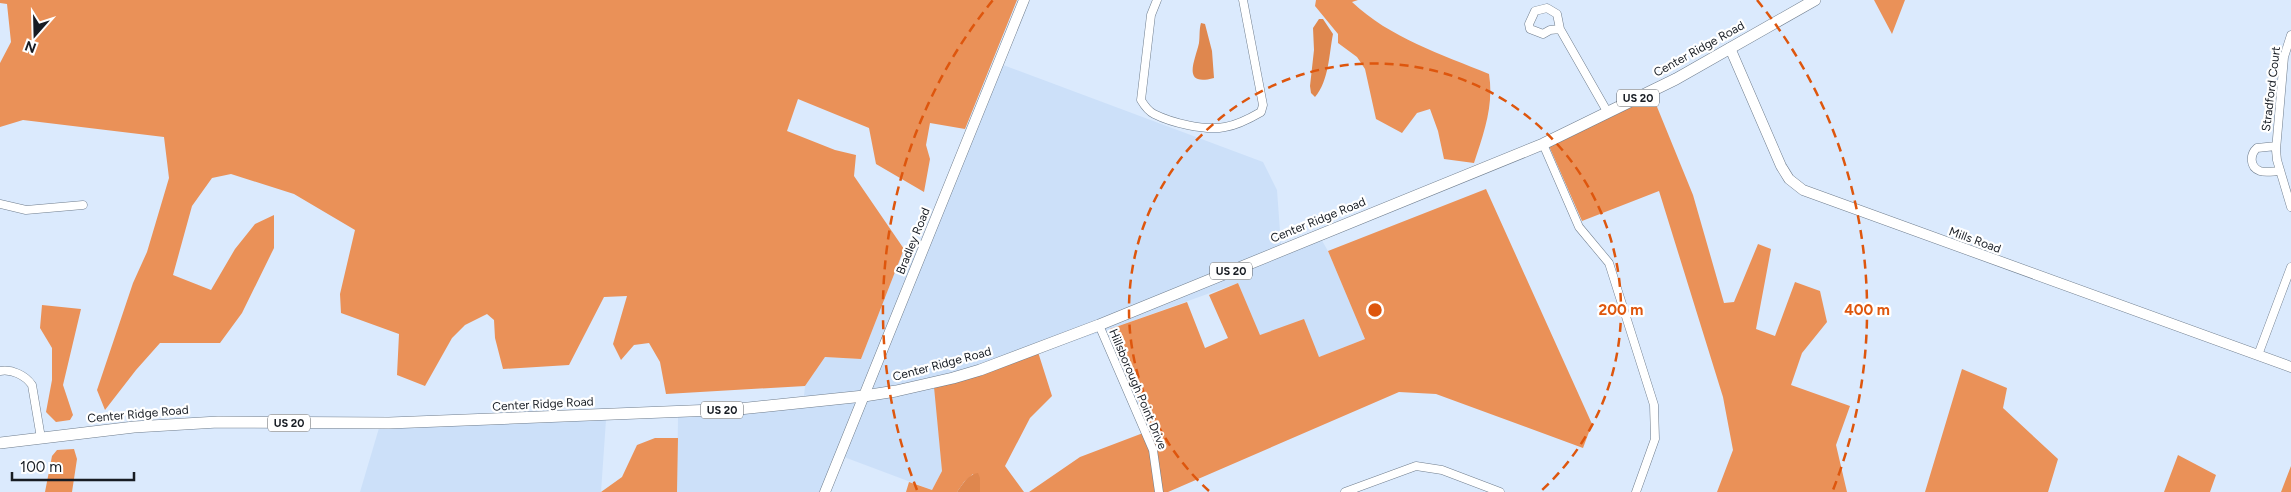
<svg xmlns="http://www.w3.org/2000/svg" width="2291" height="492" font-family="Figtree,sans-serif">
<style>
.built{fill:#cce0f9}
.forest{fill:#ea9158}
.water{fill:#df874e}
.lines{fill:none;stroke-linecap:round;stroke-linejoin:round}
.street-casing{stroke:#6f7d8d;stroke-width:9}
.secondary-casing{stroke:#6f7d8d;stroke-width:11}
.primary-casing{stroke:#6f7d8d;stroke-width:12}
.street{stroke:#fff;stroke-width:8}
.secondary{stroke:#fff;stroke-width:10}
.primary{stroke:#fff;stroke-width:11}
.ring{fill:none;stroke:#de560d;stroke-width:2.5;stroke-dasharray:9 6}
.labels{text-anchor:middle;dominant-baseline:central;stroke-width:4.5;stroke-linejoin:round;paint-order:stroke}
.shield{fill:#fff;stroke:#5d6065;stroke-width:1}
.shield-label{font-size:11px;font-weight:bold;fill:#171c23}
.street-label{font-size:12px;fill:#171c23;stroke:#fff}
.centre{fill:#de560d;stroke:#fff;stroke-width:2.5}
.ring-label{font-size:15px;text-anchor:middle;font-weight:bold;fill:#de560d;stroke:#fff;stroke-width:4.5;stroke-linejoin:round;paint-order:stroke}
</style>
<rect width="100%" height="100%" fill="#dbeafd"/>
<path class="built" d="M1003,65L1263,162L1277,190L1281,245L1317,232L1328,251L1365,339L1319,357L1260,336L1238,283L1110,329L935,387L942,471L932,490L844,457L830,492H677L678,417L803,406L805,386L825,357L861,359L904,249L925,257Z
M606,420L601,492H360L379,428Z"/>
<path class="forest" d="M0,0H1017L965,129L930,123L926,145L930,159L924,192L876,164L869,128L798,99L787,131L835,150L856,155L854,176L904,249L861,359L825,357L805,386L666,394L660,362L649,343L634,345L621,360L613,344L627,296L604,297L569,365L503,369L495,338L494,320L487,314L465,325L452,338L425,386L397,375L399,334L341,313L340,294L355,230L294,194L231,174L212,178L192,206L173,275L211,290L235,249L255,224L274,215V248L242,313L220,343H160L136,370L105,410L97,390L133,283L147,252L169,178L164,137L23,120L0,127V63L11,42L7,4L0,3Z
M1316,0H1358L1352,2C1390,38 1441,54 1489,74C1494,105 1484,133 1474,163L1444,159L1438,131L1430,109L1417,113L1402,133L1376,119L1365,69L1357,57L1338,43V34L1315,6Z
M1874,0H1905L1892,34Z
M1653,97L1693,195L1724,303L1734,302L1758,244L1771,249L1756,329L1775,336L1795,282L1820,291L1827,322L1802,353L1791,385L1850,406L1836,445L1847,492H1717L1733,450L1723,397L1659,191L1582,221L1549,146Z
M1486,189L1592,424L1583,448L1436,394L1399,392L1168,492H1029L1080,457L1151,430L1110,329L1187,302L1205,348L1228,338L1209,295L1238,283L1260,335L1304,319L1319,357L1365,339L1328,251Z
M42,305L81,309L63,385L73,415L70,420L56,422L46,412L52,380V348L40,328Z
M1038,352L1052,396L1030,418L1005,466L1024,492H980L973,474L964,482L957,492H906L909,482L932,490L942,471L934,387Z
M1962,369L2007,388L2003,408L2058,459L2048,492H1925Z
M655,438H678L677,492H601L622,477L637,445Z
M74,449L77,459L72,492H45L52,456L57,450Z
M2178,455L2216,475L2210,492H2164Z
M2291,466V492H2281Z"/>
<path class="water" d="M1319,19H1323L1333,34C1329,54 1329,81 1315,97L1311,93L1310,86L1314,50L1313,28Z
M1201,23L1205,24L1212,51L1214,78C1181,87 1195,61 1199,43C1200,36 1199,30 1201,23Z
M978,473L980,478V492H957C962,485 968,474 978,473Z"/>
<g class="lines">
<defs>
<path id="street" d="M1157,0L1151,15L1141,100C1144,105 1148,111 1154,114C1172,123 1205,131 1225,127C1238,125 1249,119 1261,112L1263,105L1243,0
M1560,29L1550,30L1543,34L1530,29L1529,24L1535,11L1547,8L1557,14L1560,29L1608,113
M2291,35L2284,57L2276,150L2277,160L2291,207
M1543,144L1579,227L1609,263L1654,405L1655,439L1636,492
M2276,146L2257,148C2250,154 2249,167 2260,171C2266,173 2274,171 2280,171
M0,204L26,210L83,205
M1099,325L1153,450L1159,492
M2258,355L2291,267
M0,371C12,369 25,375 32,385L41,438
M1345,492L1416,466L1442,470L1500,492"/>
<path id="secondary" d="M1730,48L1781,166L1789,179L1803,190L2291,367
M825,492L1024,0"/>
<path id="primary" d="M0,443L134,427L218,422L389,423L739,409L864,396L896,391L953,378L980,370L1099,325L1543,144L1676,79L1815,0"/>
</defs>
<use href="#street" class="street-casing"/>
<use href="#secondary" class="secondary-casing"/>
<use href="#primary" class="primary-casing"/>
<use href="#street" class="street"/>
<use href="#secondary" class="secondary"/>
<use href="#primary" class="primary"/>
</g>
<g class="ring">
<path d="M1209 491A246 246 0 1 1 1541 491"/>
<path d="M917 490A492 492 0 0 1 993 0M1757 0A492 492 0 0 1 1833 490"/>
</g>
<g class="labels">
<g class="shield">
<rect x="1617" y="89.5" width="42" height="17" rx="4"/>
<rect x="1210" y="262.5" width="42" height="17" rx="4"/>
<rect x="701" y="401.5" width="42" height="17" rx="4"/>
<rect x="268" y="414.5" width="42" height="17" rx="4"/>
</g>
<g class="shield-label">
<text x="1638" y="98">US 20</text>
<text x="1231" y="271">US 20</text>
<text x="722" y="410">US 20</text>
<text x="289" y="423">US 20</text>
</g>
<g class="street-label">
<text transform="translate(1699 49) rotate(-29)">Center Ridge Road</text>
<text transform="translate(2271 89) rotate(-83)">Stradford Court</text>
<text transform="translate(1318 220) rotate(-22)">Center Ridge Road</text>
<text transform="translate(1975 240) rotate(20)">Mills Road</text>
<text transform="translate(913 241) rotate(-68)">Bradley Road</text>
<text transform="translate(942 364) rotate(-15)">Center Ridge Road</text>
<text transform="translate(1138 389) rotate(67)">Hillsborough Point Drive</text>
<text transform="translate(543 404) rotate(-3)">Center Ridge Road</text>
<text transform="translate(138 414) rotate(-5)">Center Ridge Road</text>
</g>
</g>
<circle cx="1375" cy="310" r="8" class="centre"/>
<g class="ring-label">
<text x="1621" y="315">200 m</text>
<text x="1867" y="315">400 m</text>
</g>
<g transform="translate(35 35) rotate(200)" stroke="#ffffff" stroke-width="4" paint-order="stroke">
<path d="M0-4L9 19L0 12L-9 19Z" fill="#171c23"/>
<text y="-8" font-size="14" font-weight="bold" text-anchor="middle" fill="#171c23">N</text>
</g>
<path d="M12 472v8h122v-8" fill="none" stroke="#171c23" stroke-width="2.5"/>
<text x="20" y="472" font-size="15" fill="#171c23" stroke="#ffffff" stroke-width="4" paint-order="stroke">100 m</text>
</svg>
